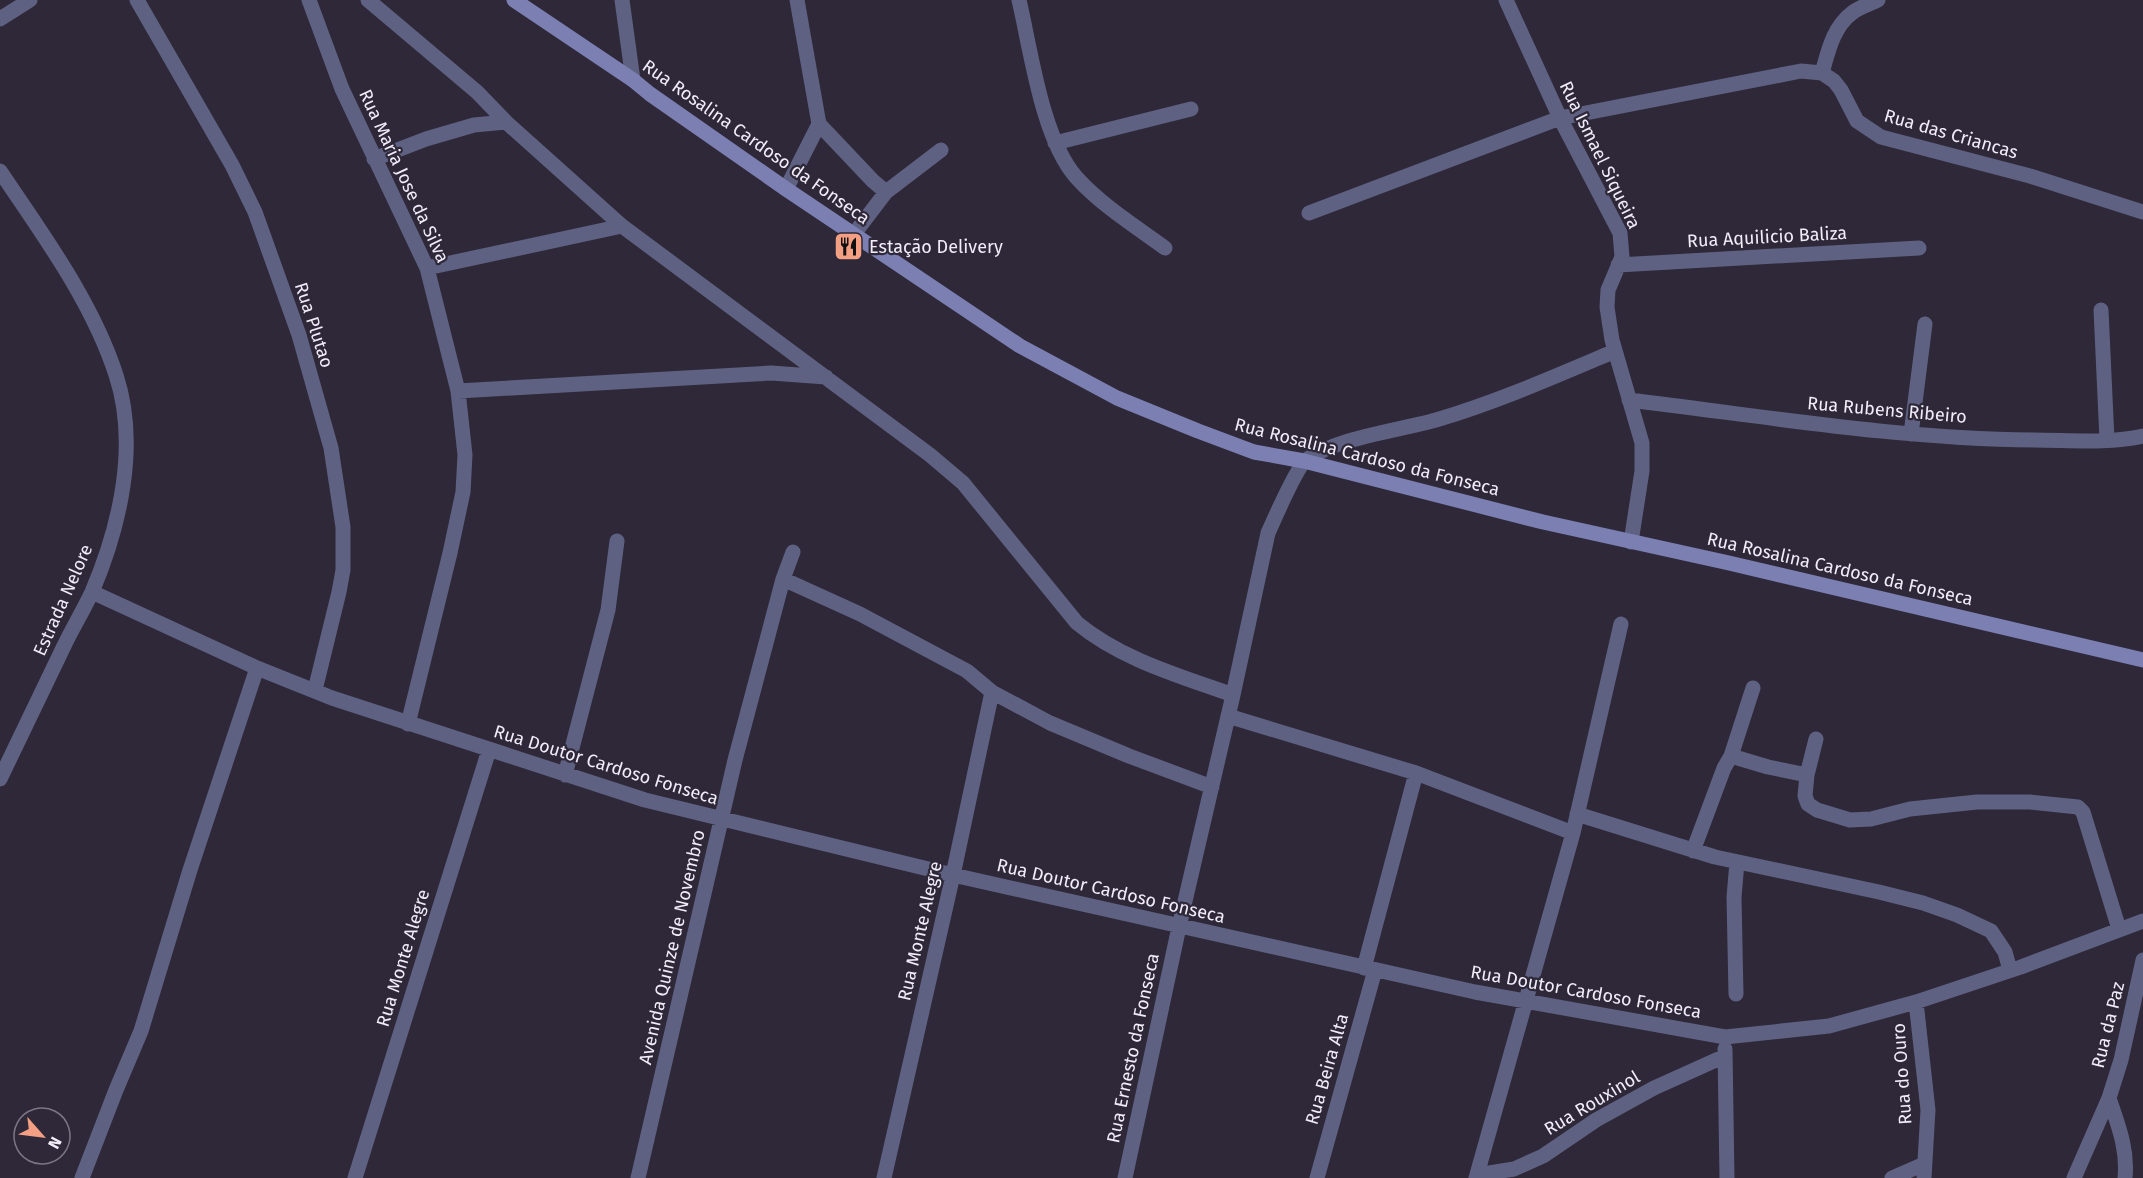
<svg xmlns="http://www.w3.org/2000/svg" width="2143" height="1178" font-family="'Fira Sans',sans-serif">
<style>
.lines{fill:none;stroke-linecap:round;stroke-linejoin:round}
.street{stroke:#5e6181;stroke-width:15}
.secondary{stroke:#7b7fb2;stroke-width:15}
.labels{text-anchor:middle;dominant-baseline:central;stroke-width:4.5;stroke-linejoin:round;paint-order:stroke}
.street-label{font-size:18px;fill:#f0ecf8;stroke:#2e2839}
.poi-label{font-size:18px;fill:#f0ecf8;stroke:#2e2839;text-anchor:start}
</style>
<rect width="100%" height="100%" fill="#2e2839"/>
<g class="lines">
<path class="street" d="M137,0L232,165L255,212L299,335L331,448L343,527V570L339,592L315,690
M309,0L342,89L427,268L458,391L465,455L463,492L450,553L408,724
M368,0L477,92L506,122
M622,0L633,80
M797,0L819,124
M1019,0C1031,51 1042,138 1076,177C1101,205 1135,226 1165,248
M1506,0L1560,118L1620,233L1622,257L1608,290L1607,307L1612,340L1642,443V471L1631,542
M0,19L30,0
M1822,73C1828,52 1833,27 1852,13C1859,7 1870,4 1878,0
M1055,143L1191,109
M374,159L426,139L474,125L506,122L622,226L930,455L963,483L1077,623C1122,660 1180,676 1233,695
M0,171C43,235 92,301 116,375C139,445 120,526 92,592C83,611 72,629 63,648C42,692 21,736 0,779
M786,189L819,124L873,181L886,192
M1309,213L1560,118L1801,71L1822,73L1834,81L1841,90L1857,121L1881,137L2030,176L2143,212
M854,234L886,192L941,150
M1618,265L1919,248
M427,268L622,226
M2101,310L2107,440
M458,391L771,373L826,377
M1629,400C1763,416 1898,439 2034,440C2070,440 2107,444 2143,436
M1911,434L1925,324
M783,579L860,614L967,671L992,692L1050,723L1129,756L1212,787
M92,592L257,668L332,698L645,800L953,875L1475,992L1725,1037L1829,1026L1916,1002L2021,967L2143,921
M1228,716L1416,773L1573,833
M1816,739L1807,775L1805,796L1808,804L1817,810L1850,820L1871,819L1910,809L1977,802H2030L2078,807L2083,812L2119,929
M1731,756L1768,767L1807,775
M565,775L608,610L617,541
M1577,814L1715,857L1879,892L1923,903L1957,915L1991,931L2005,952L2010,970
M1693,851L1724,768L1731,756L1753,688
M1364,968L1416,773
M1736,994L1734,897L1737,862
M1916,1002L1928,1110L1924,1178
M1725,1049L1727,1178
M2109,1098C2118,1125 2128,1149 2125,1178
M1477,1175L1514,1169L1543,1156L1596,1120L1654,1088L1725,1056
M82,1178L116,1090L141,1031L190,870L257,668
M355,1178L489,750
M638,1178L735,760L783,579L793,552
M884,1178L953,875L992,692
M1125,1178L1179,927L1233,695L1268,533C1274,520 1296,468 1306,460C1339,437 1397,431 1436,420C1497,402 1556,376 1615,351
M1317,1178L1375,970
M1476,1178L1573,833L1621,624
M1892,1178L1924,1164
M2074,1178L2109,1098L2121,1060L2143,960"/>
<path class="secondary" d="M514,0L633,80L650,94L786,189L1020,346L1117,398L1198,431L1254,452L1304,461L1543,522L1729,563L2143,660"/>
</g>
<defs>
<symbol id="restaurant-square" viewBox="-11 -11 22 22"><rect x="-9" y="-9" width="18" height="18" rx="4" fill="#f39f83" stroke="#2e2839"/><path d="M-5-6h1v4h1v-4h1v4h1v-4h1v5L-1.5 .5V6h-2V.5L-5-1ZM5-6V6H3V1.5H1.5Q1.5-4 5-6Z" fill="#111"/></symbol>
</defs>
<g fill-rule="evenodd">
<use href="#restaurant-square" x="832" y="230" width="33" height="33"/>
</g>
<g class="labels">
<g class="street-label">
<text transform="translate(1951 134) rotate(16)">Rua das Criancas</text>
<text transform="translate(756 142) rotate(35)">Rua Rosalina Cardoso da Fonseca</text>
<text transform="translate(1600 155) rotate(64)">Rua Ismael Siqueira</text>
<text transform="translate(404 176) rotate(65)">Rua Maria Jose da Silva</text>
<text transform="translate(1767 237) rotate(-3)">Rua Aquilicio Baliza</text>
<text transform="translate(314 325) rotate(72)">Rua Plutao</text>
<text transform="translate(1887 410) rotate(5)">Rua Rubens Ribeiro</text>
<text transform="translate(1367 457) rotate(14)">Rua Rosalina Cardoso da Fonseca</text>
<text transform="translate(1840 569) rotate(13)">Rua Rosalina Cardoso da Fonseca</text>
<text transform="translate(63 600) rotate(-66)">Estrada Nelore</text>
<text transform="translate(606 765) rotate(17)">Rua Doutor Cardoso Fonseca</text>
<text transform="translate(1111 891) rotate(13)">Rua Doutor Cardoso Fonseca</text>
<text transform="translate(920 931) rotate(-77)">Rua Monte Alegre</text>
<text transform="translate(672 947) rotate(-77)">Avenida Quinze de Novembro</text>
<text transform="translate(403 958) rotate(-73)">Rua Monte Alegre</text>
<text transform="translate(1586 992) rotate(10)">Rua Doutor Cardoso Fonseca</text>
<text transform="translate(2108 1025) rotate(-76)">Rua da Paz</text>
<text transform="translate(1133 1048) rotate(-78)">Rua Ernesto da Fonseca</text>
<text transform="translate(1327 1069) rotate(-74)">Rua Beira Alta</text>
<text transform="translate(1902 1074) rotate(-94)">Rua do Ouro</text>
<text transform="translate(1592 1103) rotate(-31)">Rua Rouxinol</text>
</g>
<g class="poi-label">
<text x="869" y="247">Estação Delivery</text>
</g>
</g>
<g transform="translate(42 1136) rotate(118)"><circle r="28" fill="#2e2839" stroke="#7c7685" stroke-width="1.5"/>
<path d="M0-4.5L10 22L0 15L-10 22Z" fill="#f39f83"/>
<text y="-9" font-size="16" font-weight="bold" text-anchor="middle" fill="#f0ecf8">N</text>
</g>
</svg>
